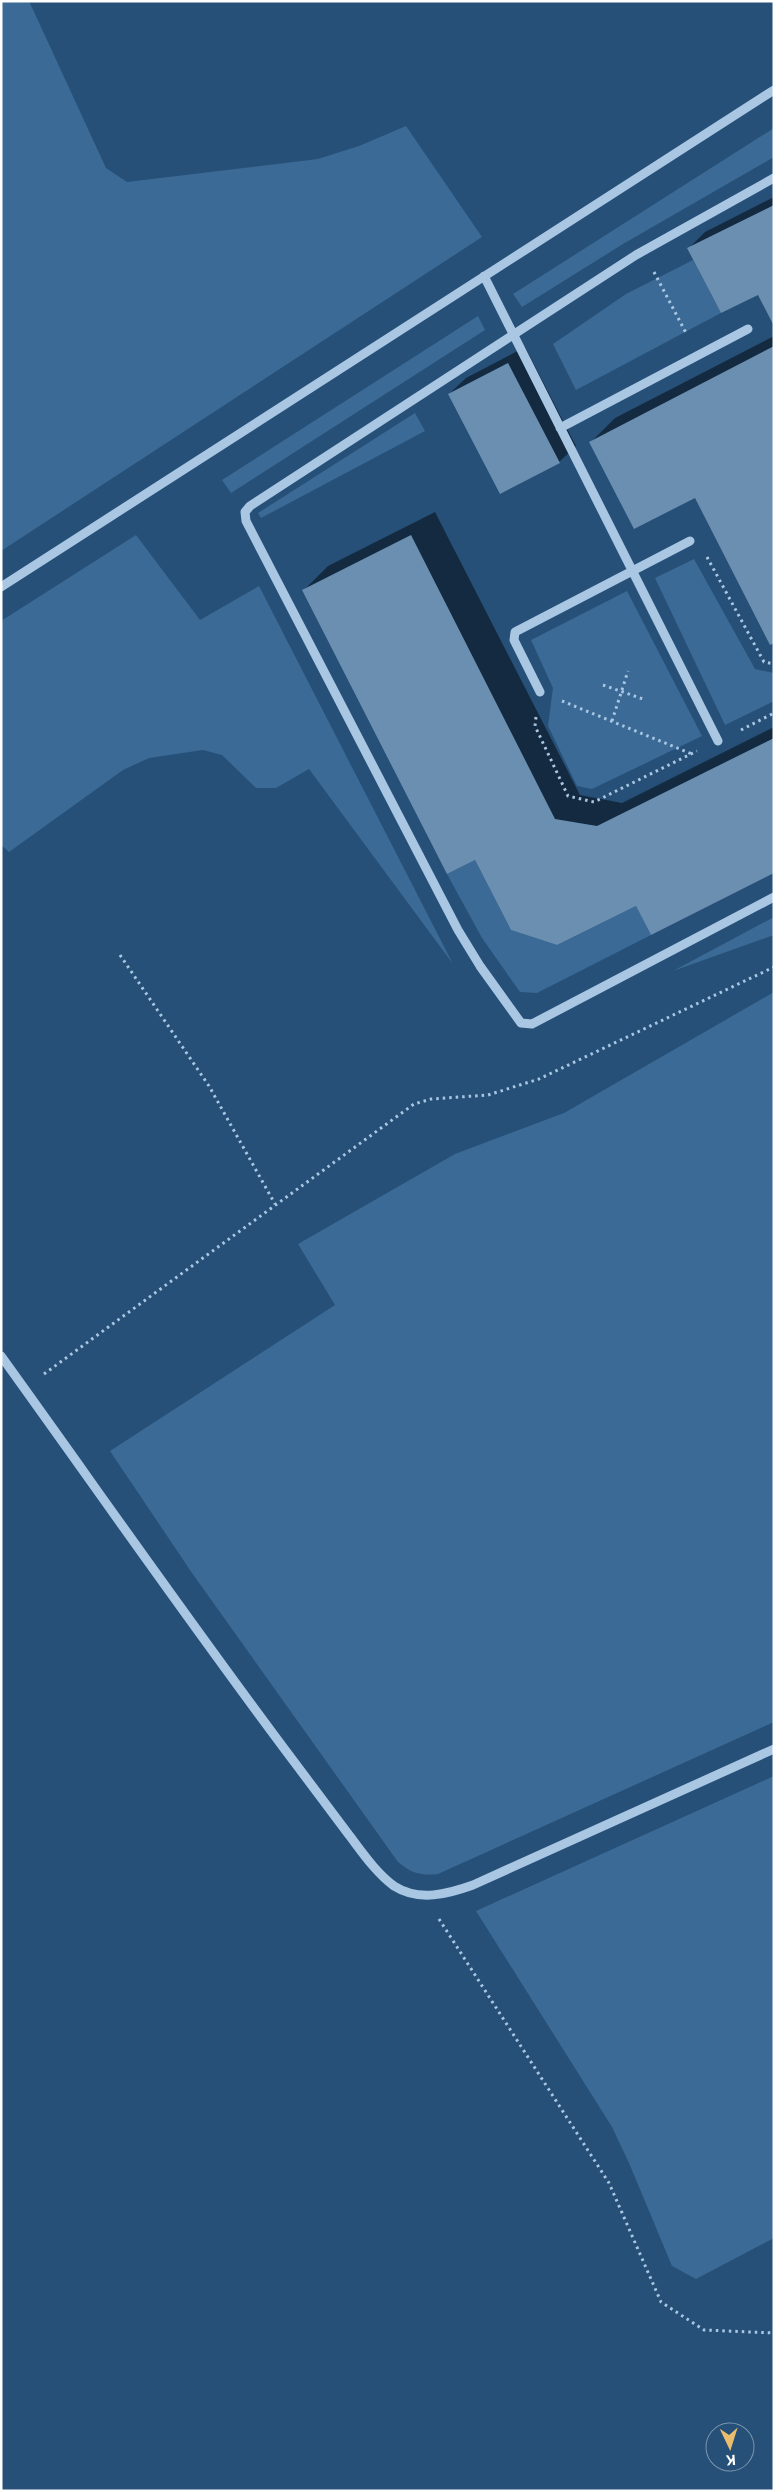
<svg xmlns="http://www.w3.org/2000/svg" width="775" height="2492" font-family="'Public Sans',sans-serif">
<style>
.green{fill:#3a6a95}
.shadow{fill:#0007}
.building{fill:#6b8fb1}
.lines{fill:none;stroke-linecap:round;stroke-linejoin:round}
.path{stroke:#a9c7e3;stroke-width:3;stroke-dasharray:2.5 4;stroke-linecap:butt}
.minor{stroke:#a9c7e3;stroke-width:9}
</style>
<rect width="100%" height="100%" fill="#265078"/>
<path class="green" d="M1,1H29L106,168L127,182L318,159L359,146L406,126L482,237L1,551Z
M774,128V157L623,244L522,307L513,294Z
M693,260L721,313L576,390L553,344L626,294Z
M478,316L485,330L231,493L222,480Z
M415,413L425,431L261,518L258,513Z
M136,535L200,620L259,586L453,964L309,769L276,788H256L222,755L203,750L149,758L123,770L9,852L1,845V621Z
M694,559L755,669L774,673V701L725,725L655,578Z
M627,591L702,736L592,789L577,786L548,726L553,688L531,640Z
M475,860L511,930L557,945L636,906L651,935L537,993L520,992L482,938L447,874Z
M774,917V935L673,971Z
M774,992V1722L438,1874C421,1876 411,1873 398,1862L192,1573L110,1451L335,1305L298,1244L455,1154L564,1113Z
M774,1776V2238L696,2279L672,2266L629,2163L612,2127L476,1911Z"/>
<path class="shadow" d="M774,197V323L759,293L689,248L705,232Z
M774,336V641L695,497L591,442L615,418Z
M525,347L576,446L559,462L449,394L466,378Z
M435,512L580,795L622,803L774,727V872L637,904L475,858L304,590L328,566Z"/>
<path class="building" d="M774,205V326L758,295L721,313L687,248Z
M774,346V643L770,645L695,498L634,529L589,442Z
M508,363L560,463L500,494L448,394Z
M411,535L555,819L597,826L774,738V873L651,935L636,906L557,945L511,930L475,860L447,874L302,590Z"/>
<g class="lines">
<path class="path" d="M654,272L686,333
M707,557L764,662L774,664
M603,685L643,699
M562,701L692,754
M536,717L535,726L568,796L594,802L697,751
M612,721L628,671
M741,730L774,713
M120,955L209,1086L275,1204
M44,1374L414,1104L431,1099L488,1095L539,1079L774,967
M439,1919L609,2183L661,2302L704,2330L774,2333"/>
<path class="minor" d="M774,178L636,255L250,506L245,512L246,521L458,930L480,966L521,1023L532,1024L774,897
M484,276L718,741
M560,428L748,329
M1,587L774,90
M540,692L514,640L515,632L690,541
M1,1356C99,1492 194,1629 295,1763C313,1787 331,1811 349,1835C362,1852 376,1873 394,1886C419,1902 448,1894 473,1885L774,1749"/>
</g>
<rect width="775" height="2492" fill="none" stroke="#ffffff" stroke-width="5"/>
<g transform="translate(730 2447) rotate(176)"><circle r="24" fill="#265078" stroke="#7d96ae"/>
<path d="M0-4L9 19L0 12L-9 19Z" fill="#ebbe6e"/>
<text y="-8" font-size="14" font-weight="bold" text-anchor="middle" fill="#ffffff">K</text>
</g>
</svg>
